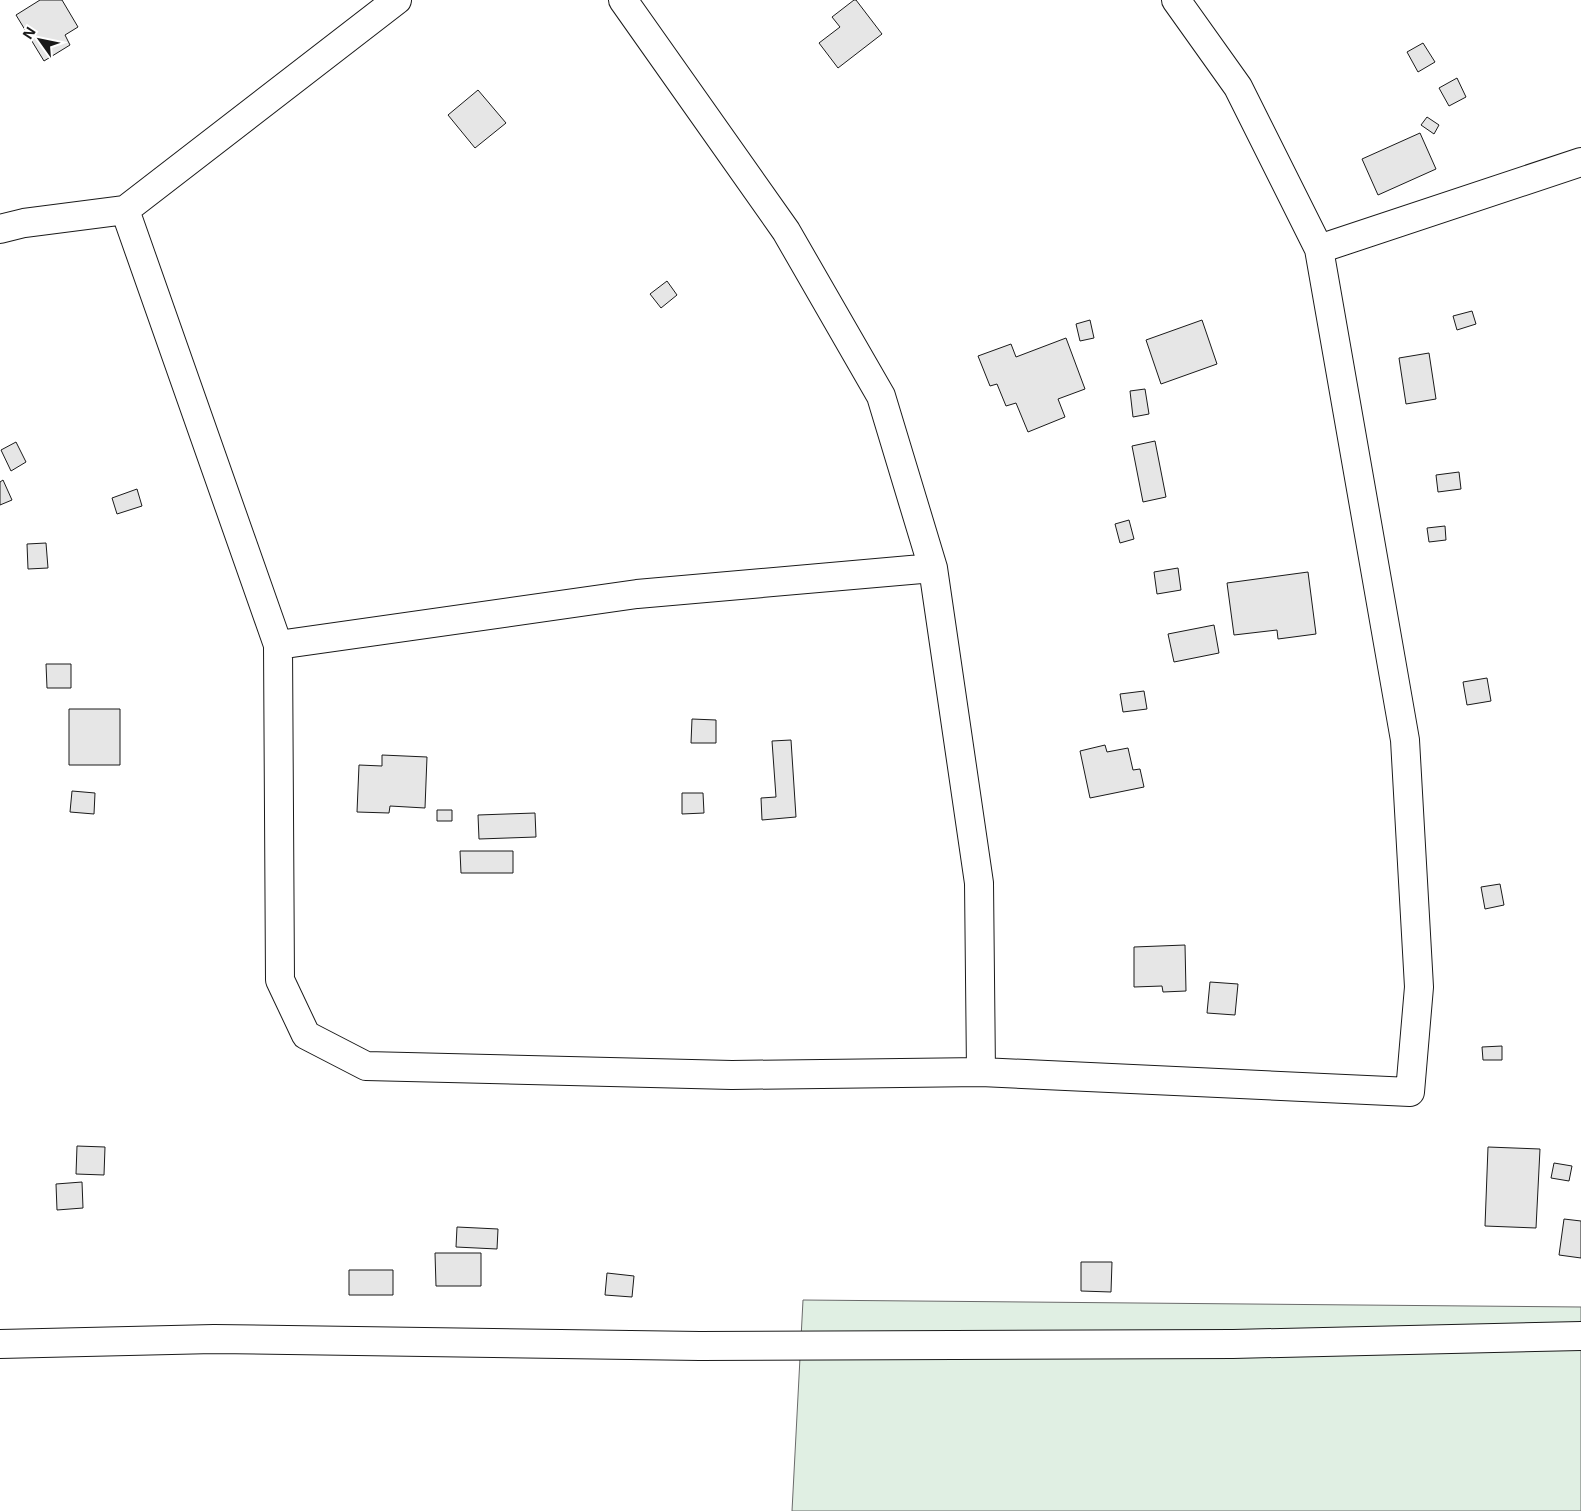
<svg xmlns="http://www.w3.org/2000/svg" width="1581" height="1511" font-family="'Noto Sans',sans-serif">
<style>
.green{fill:#e0efe3;stroke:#6a6a6a}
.building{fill:#e6e6e6;stroke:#1a1a1a}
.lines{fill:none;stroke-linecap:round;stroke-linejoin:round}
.minor-casing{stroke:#1a1a1a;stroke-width:30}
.minor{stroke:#fff;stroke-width:28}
</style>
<rect width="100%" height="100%" fill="#fff"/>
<path class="green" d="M803,1300L1581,1307V1511H792Z"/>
<path class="building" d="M40,0H62L78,27L65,35L70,45L44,61L16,15Z
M854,0H856L882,34L838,68L819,43L840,27L832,17Z
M1423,43L1435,62L1418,72L1407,52Z
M1457,78L1466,97L1449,106L1439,88Z
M478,90L506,123L475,148L448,115Z
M1427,117L1439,125L1434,134L1421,125Z
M1420,133L1436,169L1378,195L1362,159Z
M667,281L677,295L661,308L650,294Z
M1472,311L1476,324L1457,330L1453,316Z
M1090,320L1094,338L1080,341L1076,324Z
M1202,320L1217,364L1161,384L1146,340Z
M1066,338L1085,389L1058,399L1065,417L1028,432L1016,403L1006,406L997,384L990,386L978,356L1011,344L1016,357Z
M1429,353L1436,399L1406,404L1399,358Z
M1145,389L1149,414L1133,417L1130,391Z
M1155,441L1166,497L1143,502L1132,446Z
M16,442L26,462L11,471L1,450Z
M1459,472L1461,489L1438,492L1436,475Z
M3,480L12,500L0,505V482Z
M137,489L142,506L117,514L112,498Z
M1129,520L1134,539L1120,543L1115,524Z
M1445,526L1446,540L1429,542L1427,528Z
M46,543L48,568L28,569L27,544Z
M1178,568L1181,590L1157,594L1154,572Z
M1308,572L1316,634L1278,639L1277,630L1234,635L1227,583Z
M1214,625L1219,653L1174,662L1168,634Z
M46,664H71V688H47Z
M1487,678L1491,701L1467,705L1463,682Z
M1144,691L1147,709L1123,712L1120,694Z
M69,709H120V765H69Z
M692,719L716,720V743H691Z
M791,740L796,817L762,820L761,798L776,797L772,741Z
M1105,745L1107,752L1128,748L1133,770L1140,769L1144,787L1090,798L1080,751Z
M382,755L427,757L425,808L390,806L389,813L357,812L359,765L382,766Z
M72,791L95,793L94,814L70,812Z
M682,793H703L704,813L682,814Z
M437,810H452V821H437Z
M535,813L536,837L479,839L478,815Z
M460,851H513V873H461Z
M1500,884L1504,905L1485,909L1481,887Z
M1185,945L1186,991L1163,992L1162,986L1134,987V947Z
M1210,982L1238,984L1235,1015L1207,1013Z
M1502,1046V1060H1483L1482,1047Z
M77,1146L105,1147L104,1175L76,1174Z
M1488,1147L1540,1149L1536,1228L1485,1226Z
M1554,1163L1572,1166L1569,1181L1551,1178Z
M82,1182L83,1208L57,1210L56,1184Z
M1564,1219L1581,1221V1258L1559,1255Z
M457,1227L498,1229L497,1249L456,1247Z
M435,1253H481V1286H436Z
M1081,1262H1112L1111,1292L1081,1291Z
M349,1270H393V1295H349Z
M607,1273L634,1276L632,1297L605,1295Z"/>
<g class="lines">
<defs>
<path id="minor" d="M397,0L125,210L278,645L280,980L306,1035L366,1066L732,1075L981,1072L1410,1092L1419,987L1405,740L1319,249L1238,87L1176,0
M623,0L786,231L881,396L933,568L979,883L981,1072
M0,229L24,223L125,210
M1319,249L1581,162
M278,645L637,594L933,568
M0,1344L214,1339L700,1346L1233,1344L1581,1336"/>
</defs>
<use href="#minor" class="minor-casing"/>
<use href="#minor" class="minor"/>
</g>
<g transform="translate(40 40) rotate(303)" stroke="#ffffff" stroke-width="4" paint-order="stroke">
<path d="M0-4L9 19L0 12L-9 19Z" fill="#1a1a1a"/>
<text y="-8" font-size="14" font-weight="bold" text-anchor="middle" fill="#1a1a1a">N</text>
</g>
</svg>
